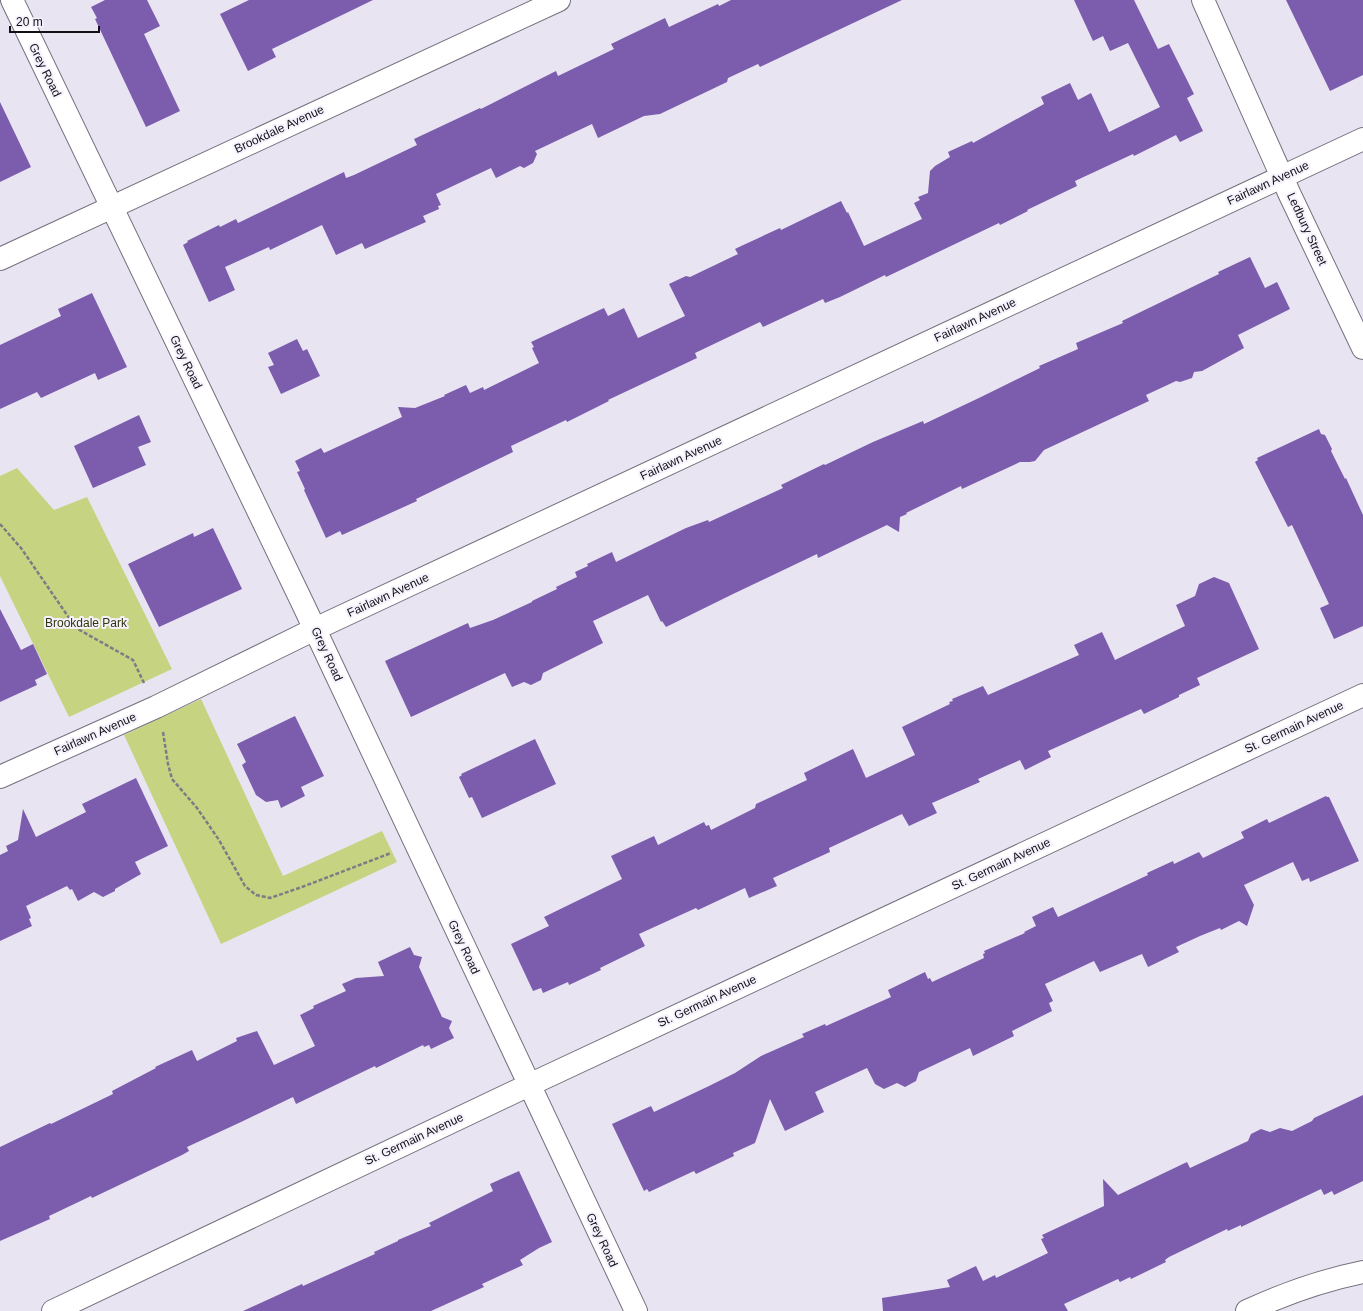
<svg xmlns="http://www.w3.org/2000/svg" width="1363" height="1311" font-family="Helvetica,sans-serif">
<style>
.green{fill:#c6d481}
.building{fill:#7b5cad}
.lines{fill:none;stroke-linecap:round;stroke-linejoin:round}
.minor-casing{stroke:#75707d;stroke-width:24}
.path{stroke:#7e7b85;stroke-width:2.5;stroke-dasharray:4 2;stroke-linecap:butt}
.minor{stroke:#fff;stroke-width:22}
.labels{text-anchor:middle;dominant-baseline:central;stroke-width:4;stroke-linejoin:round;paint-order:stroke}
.street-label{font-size:12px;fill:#121015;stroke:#f5f1fd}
.park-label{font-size:12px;fill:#30350b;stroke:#f5f1fd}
</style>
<rect width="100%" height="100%" fill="#e8e4f2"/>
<path class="green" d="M17,468L54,510L87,497L172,669L69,717L0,576V476Z
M201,699L283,876L382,831L397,862L221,944L124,735Z"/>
<path class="building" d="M105,0H147L160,26L144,34L180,111L146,127L95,19L97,18L91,7Z
M249,0H373L272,49L276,57L248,71L220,14Z
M731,0H902L760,67L758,64L728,78L727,82L660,114L644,116L598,138L592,124L535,151L537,154L533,163L524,168L520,166L496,178L491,168L436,194L441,205L438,206L439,209L423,216L426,222L365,249L362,243L336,255L322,225L270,250L269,247L225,267L235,290L209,302L183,245L188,242L187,241L219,225L220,227L236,219L238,223L344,172L346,178L354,175L417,145L414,139L480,108L481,109L556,71L558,76L614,49L611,44L665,18L669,27L718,4L719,6Z
M1074,0H1134L1158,49L1169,44L1194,94L1187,98L1203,131L1180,142L1176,135L1134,156L1133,154L1075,181L1077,186L1027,210L1028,211L1000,225L999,223L886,277L885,275L840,297L825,303L823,299L763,327L760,322L695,353L697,358L608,400L609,401L567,422L566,420L511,446L513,452L416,499L417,501L342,535L340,531L326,538L304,490L305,489L297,472L300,471L295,461L321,448L324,453L402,417L398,407L415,408L445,396L444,395L466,385L470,393L483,387L484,390L539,363L532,348L534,347L531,342L604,308L608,316L624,308L638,338L685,316L669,284L686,276L690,277L738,254L735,249L739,247L780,228L781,230L841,201L847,213L848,212L864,246L922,219L914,203L920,200L918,197L928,193L930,171L935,166L950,157L948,152L972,141L973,143L1044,104L1041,97L1070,83L1078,100L1091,93L1109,132L1160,107L1128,43L1110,51L1103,36L1093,41Z
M1286,0H1363V75L1330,91Z
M0,102L31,167L0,182Z
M1250,257L1265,288L1277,282L1290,309L1238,335L1244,348L1202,371L1194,372L1192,378L1180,382L1176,381L1146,395L1149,401L1044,450L1035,461L1030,462H1020L962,489L961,486L906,513L907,514L900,517L899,532L887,525L818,558L817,554L733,594L666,627L662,621L661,622L648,595L593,621L603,643L543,673L541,680L531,685L524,682L512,687L505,673L411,717L385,661L468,623L470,628L493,620L532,602V601L557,589L556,587L577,577L575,572L588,566L587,564L612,552L616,562L686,528L708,520L709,522L783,488L781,485L824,464L825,465L873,442L923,421L924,424L981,397L1040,368L1039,366L1078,349L1076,343L1123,323L1122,321L1219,274L1218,272Z
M92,293L127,367L98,380L95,373L41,398L37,392L0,409V345L61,316L58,309Z
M297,339L303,351L307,349L320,376L281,394L268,367L274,365L268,353Z
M139,415L151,442L138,447L146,465L93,488L74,446Z
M1319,429L1321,434L1325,435L1332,449L1331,451L1345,479L1346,478L1363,515V626L1334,639L1320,608L1329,604L1292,525L1288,527L1255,462L1258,460L1257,458Z
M213,528L242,589L159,627L128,564L193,533L194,537Z
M1214,577L1229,583L1259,649L1197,678L1200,685L1179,695V697L1144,714L1141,709L1048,751L1051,757L1025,770L1020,760L978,779L980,782L932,803L937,813L909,826L902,814L829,848L830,852L773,878L777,886L749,898L745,888L698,910L696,908L639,934L645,946L600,968L601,970L569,985L568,982L543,993L541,988L533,991L511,944L549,926L544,917L622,879L611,856L654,836L658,845L704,822L706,826L709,825L711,830L755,808L756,804L807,780L804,773L853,749L866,778L915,755L902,727L950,704L949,702L953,701L952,699L983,686L988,695L1079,655L1074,645L1102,632L1115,660L1185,626L1176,605L1195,596L1199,584Z
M0,609L21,650L33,644L47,674L35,680L37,685L0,702Z
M295,716L324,776L301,787L305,796L281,808L278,800L266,802L256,795L242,765L246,762L237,744Z
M535,739L556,784L482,818L472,797L469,798L459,777L462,775L461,774Z
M136,778L168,846L135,862L141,874L115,889V891L103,897L94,892L78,901L72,889L70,890L67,886L26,906L31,918L29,919L32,926L0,941V855L8,851L6,846L18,840L23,809L36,837L86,812L82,804Z
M1326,796L1327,797H1329L1359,861L1310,882L1309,878L1302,881L1293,862L1244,885L1254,905L1247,926L1239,921L1221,930L1220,928L1200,936L1176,947L1179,952L1148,967L1142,954L1100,972L1094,961L1045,984L1053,1001L1049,1003L1052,1011L1012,1031L1014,1036L973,1056L970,1048L919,1072L916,1081L905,1087L897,1083L884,1089L875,1084L867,1068L815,1092L824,1112L785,1131L770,1099L755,1143L733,1153L734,1156L696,1174L694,1171L649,1192L647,1189L644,1191L612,1124L651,1106L654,1112L709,1086L735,1073L761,1056L804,1037L802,1034L825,1024L826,1026L891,997L888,990L925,972L928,979L930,978L932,982L984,958L983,954L985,953L984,951L1025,933L1024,932L1036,926L1032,917L1053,907L1058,917L1148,875L1147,873L1173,861L1174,864L1199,852L1203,858L1244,838L1241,832L1267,819L1269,823Z
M410,947L414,955L422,957L419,967L442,1017L452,1021L449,1028L454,1038L431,1049L429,1045L424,1047L423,1045L376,1068L375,1066L296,1104L293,1097L241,1122L187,1147L189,1151L182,1155L92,1198L91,1196L49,1216L50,1219L0,1241V1147L50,1123L51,1124L113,1094L112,1091L156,1068L155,1067L192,1050L197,1061L237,1041L236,1038L257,1031L274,1065L315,1046L300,1015L314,1008L313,1006L346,991L342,984L356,978L384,976L378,962Z
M1363,1095V1181L1334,1195L1332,1191L1324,1195L1321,1189L1241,1227V1225L1228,1231L1227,1229L1169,1257L1165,1260L1166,1262L1131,1279L1130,1277L1120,1282L1118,1279L1064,1304L1068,1311H883L882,1298L950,1287L947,1280L976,1266L983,1281L995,1275L996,1278L1048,1253L1041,1239L1044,1238L1042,1235L1104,1206L1103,1179L1118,1195L1187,1162L1190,1168L1248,1141L1251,1134L1261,1129L1270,1132L1280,1128L1292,1131L1312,1121L1314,1118Z
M519,1171L552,1242L539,1248L520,1260L523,1265L482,1284L484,1287L431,1311H243L302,1284L303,1286L375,1254L374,1252L398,1241V1240L431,1226L429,1223L493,1191L490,1184Z"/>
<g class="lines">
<defs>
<path id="minor" d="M12,0L302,602L636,1311
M1203,0L1290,195L1363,348
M0,259L559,0
M0,777L156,707L315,629L1363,139
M53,1311L529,1085L1363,695
M1247,1311C1284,1294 1323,1280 1363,1272"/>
</defs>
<use href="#minor" class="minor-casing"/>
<path class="path" d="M0,524L21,548L76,628L133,660L144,683
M163,732L168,764L172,779L197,808L219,840L245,886L256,895L270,898L302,887L391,853"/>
<use href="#minor" class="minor"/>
</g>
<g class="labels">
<g class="street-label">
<text transform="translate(45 70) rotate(64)">Grey Road</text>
<text transform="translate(279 129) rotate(-25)">Brookdale Avenue</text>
<text transform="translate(1268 183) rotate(-25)">Fairlawn Avenue</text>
<text transform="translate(1307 229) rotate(65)">Ledbury Street</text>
<text transform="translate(975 320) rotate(-25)">Fairlawn Avenue</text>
<text transform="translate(186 362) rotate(64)">Grey Road</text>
<text transform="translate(681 458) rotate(-25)">Fairlawn Avenue</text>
<text transform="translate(388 595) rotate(-25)">Fairlawn Avenue</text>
<text transform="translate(327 654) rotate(65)">Grey Road</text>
<text transform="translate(1294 727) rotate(-25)">St. Germain Avenue</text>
<text transform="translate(95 734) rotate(-24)">Fairlawn Avenue</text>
<text transform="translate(1001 864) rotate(-25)">St. Germain Avenue</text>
<text transform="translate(464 947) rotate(65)">Grey Road</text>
<text transform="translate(707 1001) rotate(-25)">St. Germain Avenue</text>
<text transform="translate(414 1139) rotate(-25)">St. Germain Avenue</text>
<text transform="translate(602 1240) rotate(65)">Grey Road</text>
</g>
<g class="park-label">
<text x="86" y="623">Brookdale Park</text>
</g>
</g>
<path d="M10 26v6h89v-6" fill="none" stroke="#121015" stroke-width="2"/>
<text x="16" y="26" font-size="12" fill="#121015" stroke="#f5f1fd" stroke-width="3" paint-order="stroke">20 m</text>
</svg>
